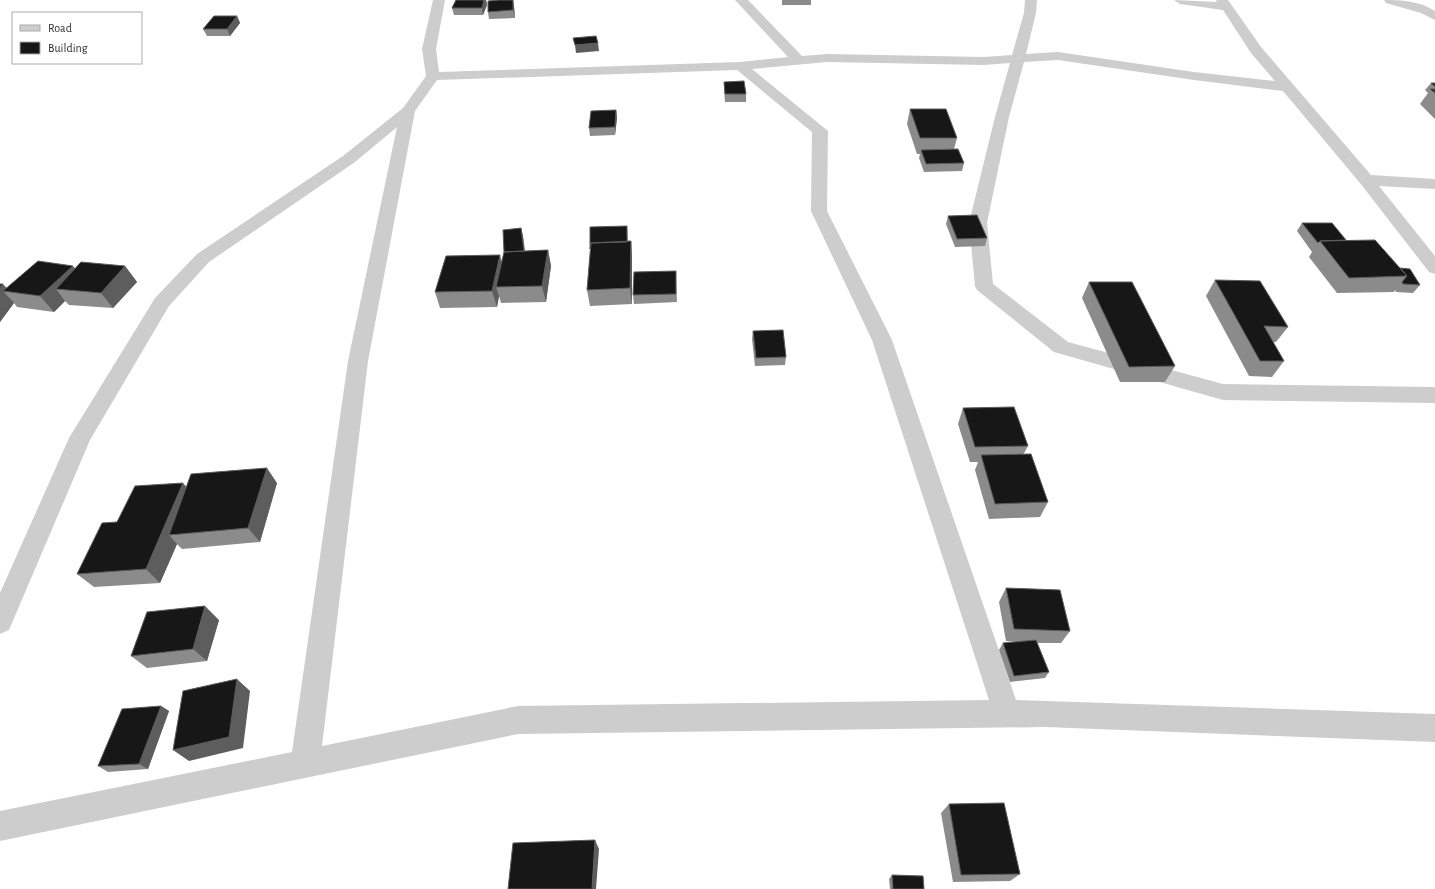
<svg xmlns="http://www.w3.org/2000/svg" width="1435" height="889" font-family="'Alegreya Sans',sans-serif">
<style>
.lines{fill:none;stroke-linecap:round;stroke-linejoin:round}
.minor{fill:#cdcdcd;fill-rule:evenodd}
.wall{fill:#8b8b8b}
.shaded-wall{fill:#5d5d5d}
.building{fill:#171717;stroke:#5d5d5d}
</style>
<rect width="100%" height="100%" fill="#fff"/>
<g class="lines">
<path class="minor" d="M433,0H445L436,49L439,72L740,62L788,57L735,0H748L802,56L827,54L984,57L1012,55L1024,13L1025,0H1037L1036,13L1026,54L1058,52L1194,72L1275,81L1251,53L1223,10L1180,4L1174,0L1217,2L1216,0H1228L1261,47L1371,175L1435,179V189L1379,186L1435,256V274L1429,272L1360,183L1283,91L1194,80L1058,60L1024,62L1009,117L987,223L993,284L1068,342L1223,384L1435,387V403L1223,400L1054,352L977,290L975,286L969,223L995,117L1010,63L984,65L827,62L752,69L828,131L827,211L892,340L1016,700L1435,714V742L1045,727L518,734L0,841V811L292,752L348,361L397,127L355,162L209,262L169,306L90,440L9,630L0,634V593L69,438L155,298L197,254L343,156L403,108L426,76L422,49ZM737,70L812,132L811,211L872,340L989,700L518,706L322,746L368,361L415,111L437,80Z
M1384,0C1401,0 1420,1 1435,11V20L1421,13L1386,3Z"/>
</g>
<path class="wall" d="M456,0H486L487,5L483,15H454L452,8Z
M782,0H811V5H782Z
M514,6L515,18L489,19L488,12Z
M237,16L240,23L230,36H207L203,29Z
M724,82L746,94V102H725L724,89Z
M1431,83H1435V119L1420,104L1428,93L1425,90Z
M910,109L957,138L954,149L964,163L962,171L924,172L919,158L920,154H917L907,124Z
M616,110L617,118L615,135L590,136L589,128Z
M948,216L987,238L985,246L955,247L946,224Z
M1302,223L1346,240L1400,268L1420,285L1413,293L1396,292L1395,290L1394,292L1337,293L1309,257L1312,252L1297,231Z
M627,226L628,242L631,241L632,257V304L590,306L587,290L590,252V249Z
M521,228L523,236L525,251L548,250L551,266L546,302L501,303L499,296L497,307L440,308L435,292L502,261Z
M125,266L137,282L113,308L69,305L65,301L54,312L17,307L14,303L0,322V284L7,288L75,269Z
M676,279L677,302L634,304L633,295Z
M1215,280L1288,327L1276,342H1273L1284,361L1272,377L1249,376L1206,296Z
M1089,282L1175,366L1165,382H1120L1082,298Z
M753,331L786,357L785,365L755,366L752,339Z
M963,408L1028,446L1023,455L1048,502L1040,517L989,519L975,470L978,462H970L958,424Z
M277,483L260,542L182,549L177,544L160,583L94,587L77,574L117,522Z
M1006,588L1070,631L1061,643H1037L1049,672L1045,678L1010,682L999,650L1003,643L1016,642L1006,641L999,602Z
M219,620L207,661L147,668L131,656Z
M161,706L169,711L148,769L108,772L98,766Z
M949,804L1020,874L1010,881L953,882L941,813Z
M892,875L924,889H890L889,879Z"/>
<path class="shaded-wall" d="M484,0H486L487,5L483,15L482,8Z
M513,0L514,6L515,18L513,10Z
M237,16L240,23L230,36L227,29Z
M598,43L599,51L576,53L575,45Z
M616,110L617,118L615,135V127Z
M521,228L523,236L526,264L507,266Z
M631,241L632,257V304L630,288Z
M548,250L551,266L546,302L542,286Z
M500,255L504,271L496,287L499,296L497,307L492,291Z
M73,266L85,282L56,289L65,301L54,312L40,296Z
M125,266L137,282L113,308L101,293Z
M3,284L10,292L3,291L14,303L0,322V288Z
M267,468L277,483L260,542L248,528Z
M183,483L196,498L169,535L177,544L160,583L146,569Z
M205,606L219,620L207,661L193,649Z
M237,679L250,691L243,748L189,761L173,750Z
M161,706L169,711L148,769L139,764Z
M595,840L599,849L596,889H592Z"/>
<path class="building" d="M456,0H484L482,8H452Z
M499,0H513V10L488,12V1Z
M214,16H237L227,29H203Z
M596,36L598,43L575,45L573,38Z
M744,81L746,94H725L724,82Z
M1431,83H1435V87Z
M1430,89H1435V93Z
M910,109H946L957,138H920Z
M616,110L615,127L589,128L591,111Z
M958,149L964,163L926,164L921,150Z
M977,215L987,238L957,239L948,216Z
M1302,223H1332L1346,240L1320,241L1318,243Z
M627,226V242L591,243L590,249V227Z
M521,228L524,251L504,252L503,230Z
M1375,240L1407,276L1349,278L1320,241Z
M631,241L630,288L587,290L591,243Z
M548,250L542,286L496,287L504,252Z
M500,255L492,291L435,292L446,256Z
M38,261L73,266L40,296L3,291Z
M81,262L125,266L101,293L56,289Z
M1400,268L1410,269L1420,285L1403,284L1402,282L1407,276Z
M676,271V294L633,295L634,272Z
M1215,280L1260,281L1288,327L1264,326L1284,361H1260Z
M1089,282H1132L1175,366L1129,367Z
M0,284H3L0,288Z
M783,330L786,357L756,358L753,331Z
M1014,407L1028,446L975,447L963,408Z
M1031,454L1048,502L995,504L981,455Z
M267,468L248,528L169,535L191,474Z
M183,483L146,569L77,574L102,523L117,522L135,486Z
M1006,588L1060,590L1070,631L1014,629Z
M205,606L193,649L131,656L147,612Z
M1036,640L1049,672L1014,676L1003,643Z
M237,679L229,737L173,750L183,691Z
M161,706L139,764L98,766L122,709Z
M1004,803L1020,874L961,875L949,804Z
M595,840L592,889H508L513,843Z
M892,875L923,876L924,889H893Z"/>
<rect x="12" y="12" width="130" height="52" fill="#ffffff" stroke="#acacac"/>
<rect x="20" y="25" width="20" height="6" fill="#cdcdcd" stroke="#acacac"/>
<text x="48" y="32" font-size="12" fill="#303030">Road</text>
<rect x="20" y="42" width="20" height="12" fill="#171717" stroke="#acacac"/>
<text x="48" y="52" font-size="12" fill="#303030">Building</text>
</svg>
